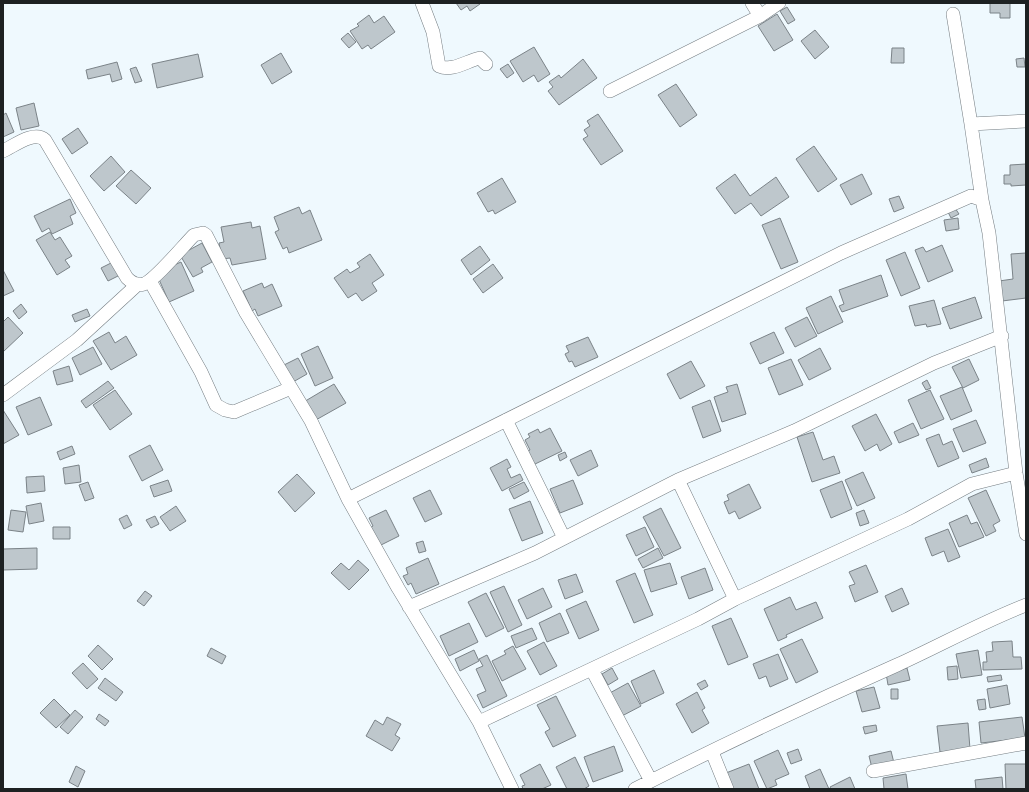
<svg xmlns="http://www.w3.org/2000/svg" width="1029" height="792" font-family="Lora,serif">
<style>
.building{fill:#bec7cc;stroke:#7b8388}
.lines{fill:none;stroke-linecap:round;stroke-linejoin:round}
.minor-casing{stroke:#757d82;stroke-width:14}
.minor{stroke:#fff;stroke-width:13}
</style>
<rect width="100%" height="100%" fill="#eff9fe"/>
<path class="building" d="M456,3H479L480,4L470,11L467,6L461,10Z
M990,3H1010V18H1000V13H990Z
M787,7L795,20L788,24L780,11Z
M777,14L793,40L774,51L758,26Z
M369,15L374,23L384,16L395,32L371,49L368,45L362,49L350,31L359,26L357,24Z
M815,30L829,47L815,59L801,41Z
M348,33L356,42L349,48L341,39Z
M534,47L550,74L538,82L534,75L523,82L510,61Z
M892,48H904V63H891Z
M281,53L292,72L272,84L261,65Z
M198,54L203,77L157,88L152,64Z
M1024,58L1025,67H1017L1016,59Z
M583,59L597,78L559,105L548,91L553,87L549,82L559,75L561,78Z
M117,62L122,79L112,82L110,74L88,79L86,70Z
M508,64L514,73L507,78L500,69Z
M136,67L142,81L135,83L130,69Z
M676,84L697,115L680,127L658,95Z
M34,103L39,126L21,130L16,108Z
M6,113L14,132L3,137V115Z
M598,114L623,151L601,165L583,139L588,136L584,130L590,126L587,121Z
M78,128L88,143L72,154L62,139Z
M814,146L837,179L818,192L796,159Z
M111,156L125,172L104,191L90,176Z
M1026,164V185L1011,186V184H1004V175H1010V165Z
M131,170L151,188L136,204L116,186Z
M735,174L750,196L776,177L789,197L761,216L751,203L735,214L716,188Z
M862,174L872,194L851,205L840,185Z
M502,178L516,202L495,214L493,210L488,212L477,193Z
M899,196L904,208L894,212L889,199Z
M70,199L76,213L70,216L73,224L52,234L49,228L42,232L34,216Z
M299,207L302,214L310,210L322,240L289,253L287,247L283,249L275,232L279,230L274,217Z
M955,208L959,214L951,218L948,212Z
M780,218L798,262L781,269L762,225Z
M958,218L959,229L946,231L944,220Z
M251,222L252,228L260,226L266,259L232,265L230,258L222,259L219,243L224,242L221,227Z
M50,232L55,240L60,237L72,256L65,260L70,267L57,275L36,240Z
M202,243L212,262L201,268L203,272L193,277L180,255Z
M942,245L953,271L928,282L915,250L923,247L926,252Z
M480,246L490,260L471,275L461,260Z
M905,252L920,288L901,296L886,260Z
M1026,253V298L1002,301L999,281L1013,279L1011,254Z
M370,254L384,275L372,283L377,291L362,301L356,293L348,298L334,278L347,269L350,273L360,267L357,263Z
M115,261L122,274L108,281L101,268Z
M181,262L194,291L169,302L157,275L161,271Z
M493,264L503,278L483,293L473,279Z
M3,270L14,291L3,296Z
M881,275L888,296L842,312L839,306L844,304L839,290Z
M262,283L264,288L272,284L282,306L258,316L255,309L252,311L243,291Z
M831,296L843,322L818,334L806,308Z
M975,297L982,318L950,329L942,308Z
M934,300L941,324L927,327L926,324L915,326L909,306Z
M21,304L27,312L19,319L13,311Z
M87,309L90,316L75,322L72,315Z
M8,317L23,333L3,352V322Z
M807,317L817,336L795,347L785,328Z
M109,332L115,343L126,336L137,355L111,370L93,341Z
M774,332L784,353L760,364L750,343Z
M588,337L598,357L575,367L572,361L569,362L565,354L569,352L566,346Z
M318,346L333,378L315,386L301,354Z
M93,347L102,364L80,375L72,358Z
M820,348L831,369L809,380L798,360Z
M298,358L307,374L293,382L284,365Z
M791,359L803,385L779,395L768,368Z
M969,359L979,380L963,388L952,367Z
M691,361L705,386L680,399L667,374Z
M69,366L73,381L57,385L53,371Z
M927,380L931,388L926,390L922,383Z
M108,381L114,388L86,408L81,401Z
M334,384L346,403L314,421L302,403Z
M737,384L746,414L722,422L714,397L728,392L726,387Z
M962,387L972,411L951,420L940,396Z
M115,390L132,414L110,430L93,405Z
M930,390L944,419L921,429L908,400Z
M40,397L52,425L28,435L16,407Z
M710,400L721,431L703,438L692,407Z
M3,410L19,435L3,444Z
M876,414L892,444L880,451L877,444L865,451L852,426Z
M976,420L986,443L963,452L953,429Z
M913,423L919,435L899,443L894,432Z
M550,428L562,451L533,465L526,452L530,450L525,440L530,437L528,434L538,429L540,433Z
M813,432L823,460L834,456L840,473L812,482L797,437Z
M939,434L943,445L952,441L959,458L938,467L926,439Z
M150,445L163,470L142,481L129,456Z
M72,446L75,454L60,460L57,452Z
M591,450L598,466L578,476L570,460Z
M565,452L567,457L560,461L558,455Z
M986,458L989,467L972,473L969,465Z
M507,459L511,467L507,469L511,478L520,474L523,480L502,491L490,468Z
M79,465L81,482L65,484L63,468Z
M863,472L875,498L857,506L845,480Z
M297,474L315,493L295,512L278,492Z
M44,476L45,491L27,493L26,477Z
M168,480L172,491L154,497L150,486Z
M573,480L583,504L560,513L550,489Z
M842,481L852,509L831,518L820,490Z
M88,482L94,498L85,501L79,485Z
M524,482L529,491L514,499L509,489Z
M749,484L761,508L739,519L735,511L729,514L724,502L729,500L727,495Z
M430,490L442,514L425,522L413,498Z
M986,490L1000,521L993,525L996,531L986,536L968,498Z
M530,501L543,533L522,541L509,509Z
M41,503L44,521L29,524L26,506Z
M176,506L186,521L170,531L160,517Z
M661,508L681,548L664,556L643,517Z
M11,510L26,512L23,532L8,530Z
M386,510L399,536L379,546L370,528L373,526L369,518Z
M864,510L869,523L860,526L856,513Z
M127,515L132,525L124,529L119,519Z
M967,515L971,524L977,522L984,537L959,547L949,523Z
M155,516L159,524L151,528L146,520Z
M53,527H70V539H53Z
M645,527L654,547L636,556L626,535Z
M948,529L960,557L948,562L944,551L932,556L925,538Z
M423,541L426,551L419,553L416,543Z
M37,548V569L3,570V549Z
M658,548L663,558L643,568L638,559Z
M428,558L439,584L416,594L411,583L408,585L403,576L408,574L406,568Z
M358,560L369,570L349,590L331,573L341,563L349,570Z
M670,563L677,584L651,592L644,570Z
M866,565L878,592L855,602L849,586L855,584L849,572Z
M705,568L713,590L689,599L681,577Z
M635,573L653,615L634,623L616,581Z
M576,574L583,592L565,599L558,580Z
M504,586L522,625L508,632L490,592Z
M543,588L552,607L527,619L518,600Z
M902,588L909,604L892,612L885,596Z
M145,591L152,596L144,606L137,601Z
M486,593L504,628L486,637L468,602Z
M790,597L796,610L816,602L823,618L786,635L787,637L778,641L764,609Z
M586,601L599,630L579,639L566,610Z
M560,613L569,633L547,642L539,623Z
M731,618L748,657L728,665L712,626Z
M469,623L478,642L449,656L440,636Z
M532,628L537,639L516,648L511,636Z
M802,639L818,672L796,683L780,649Z
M1012,641L1013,657H1021L1022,669L983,670V662H987L986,652L993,651L992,642Z
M544,642L557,666L540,675L527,651Z
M98,645L113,659L102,670L88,656Z
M513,646L526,669L502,681L492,661L506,654L504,651Z
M211,648L226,656L222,664L207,656Z
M474,650L479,661L460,671L455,659Z
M978,650L982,675L961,678L956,654Z
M778,654L788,679L770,687L766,676L759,679L753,664Z
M487,655L507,696L483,708L477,695L486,691L476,669L483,666L479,659Z
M83,663L98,679L87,689L72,673Z
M957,666L958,679L948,680L947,667Z
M612,668L618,679L608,685L602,674Z
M907,668L910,680L888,685L886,673Z
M654,670L664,693L641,704L631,681Z
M1001,675L1002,680L988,682L987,677Z
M105,678L123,692L116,701L98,688Z
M705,680L708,686L701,690L697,684Z
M628,683L641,706L620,717L608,694Z
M1007,685L1010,704L990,708L987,689Z
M874,687L880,708L862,712L856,691Z
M891,689H898V699H891Z
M697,692L705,708L702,710L709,723L692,733L676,704Z
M556,696L576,736L553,747L545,732L550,729L537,705Z
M54,699L70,715L56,728L40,713Z
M985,699L986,709L979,710L977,700Z
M75,710L83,717L68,734L60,727Z
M99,714L109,721L105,726L96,719Z
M387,717L401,724L395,735L400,738L392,751L366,736L375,720L383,725Z
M1022,717L1025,738L981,743L979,722Z
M968,723L970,749L940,752L937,726Z
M876,725L877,731L865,734L863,727Z
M614,746L623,771L593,782L584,757Z
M798,749L802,760L791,764L787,753Z
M778,750L789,774L775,780L777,785L767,789L754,761Z
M891,751L894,763L872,768L869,756Z
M575,757L589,786L584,789H567L556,767Z
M540,764L551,785L542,789H523L522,786L525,785L520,775Z
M749,764L759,789H732L726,773Z
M1005,764H1026V789H1006Z
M76,766L85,771L78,787L69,782Z
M820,769L829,789H810L805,776Z
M906,774L908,789H884L883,778Z
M850,777L855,789H831L830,787Z
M1002,777L1003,789H976L975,780Z"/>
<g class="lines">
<defs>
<path id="minor" d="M422,3L433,32L439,66C453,72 466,61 480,58L486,64
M752,3L760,16
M953,14L971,124
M610,91L760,16L779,3
M3,151C14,146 34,130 45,140L127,278C132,283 137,286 144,284C155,280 184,245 194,235L203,233L206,235L246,313L311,421L348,499L398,588L479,722L512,789
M982,200L971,124L1026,121
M150,281L201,372L216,405L225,410L234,412L291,388
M3,395L77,340L138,284
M506,420L564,538
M678,480L735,599
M348,499L841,253L971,196L982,200L989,233L1016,473L1026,534
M409,607L535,553L678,480L794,431L934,363L1002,336
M592,670L651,781
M479,722L698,619L735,599L908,519L972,484L1016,473
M712,752L727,789
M873,771L1026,743
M635,789C722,745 809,704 897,665C941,645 982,622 1026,605"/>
</defs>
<use href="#minor" class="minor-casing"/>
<use href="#minor" class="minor"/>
</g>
<rect width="1029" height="792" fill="none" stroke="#1d2122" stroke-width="8"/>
</svg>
